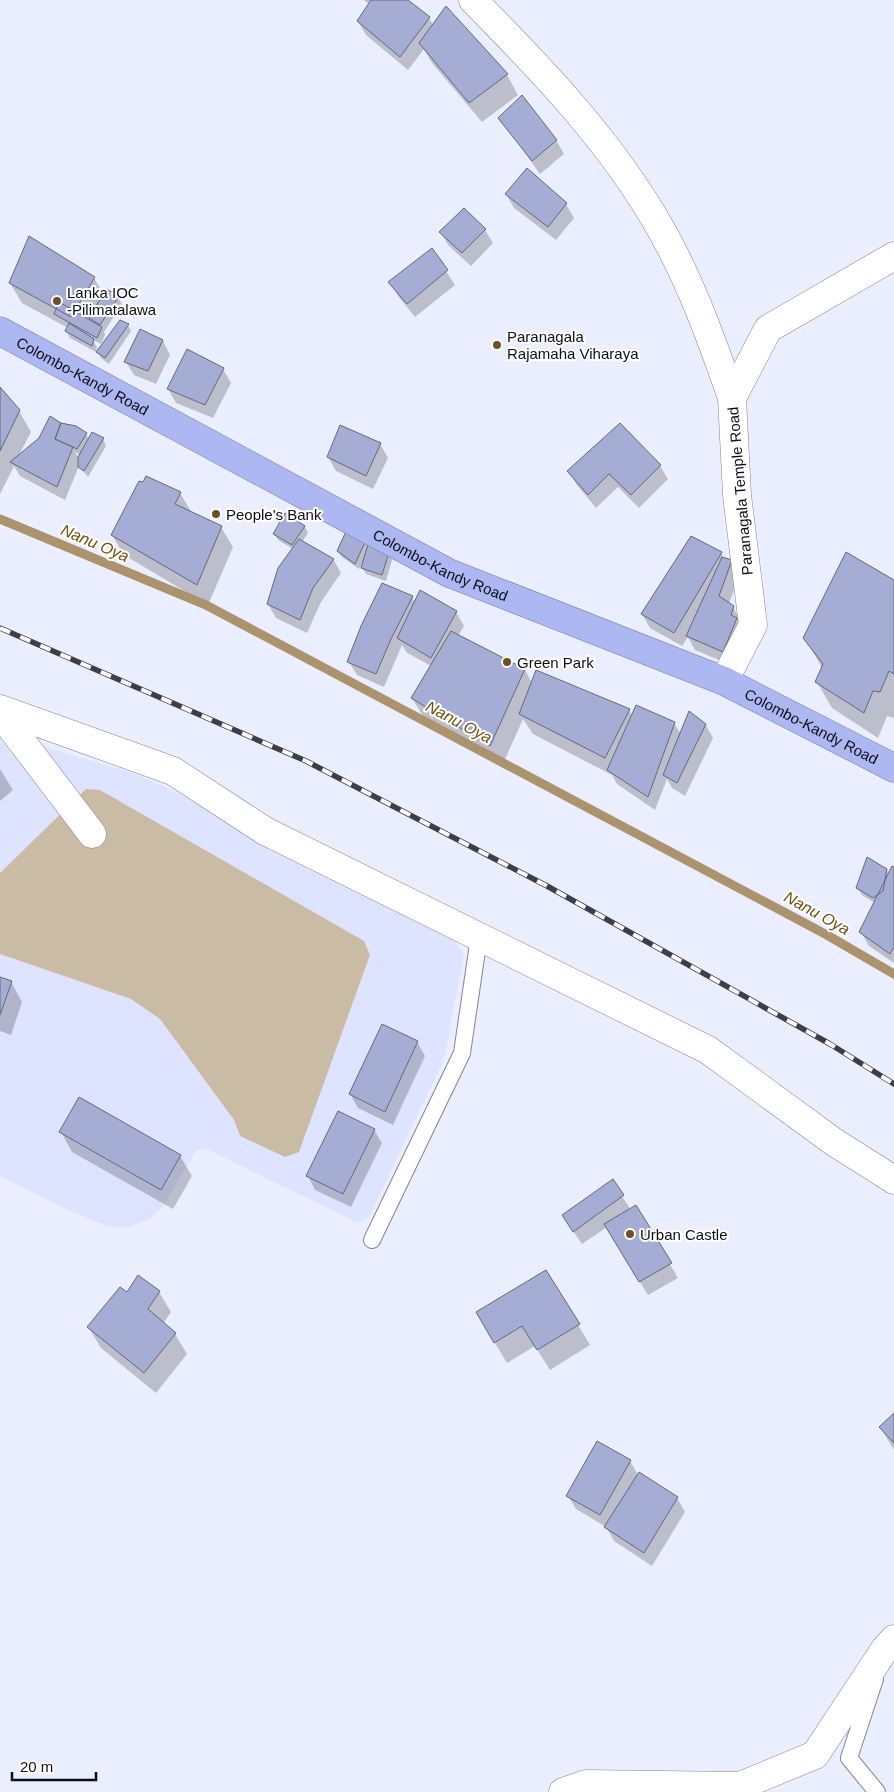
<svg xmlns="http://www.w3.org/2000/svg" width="894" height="1792" font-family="Helvetica,sans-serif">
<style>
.built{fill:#dee3ff}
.green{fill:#cabba4}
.shadow{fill:#0003;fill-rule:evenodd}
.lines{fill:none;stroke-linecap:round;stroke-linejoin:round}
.stream{stroke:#ab936e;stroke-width:9}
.building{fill:#a6add5;stroke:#656879}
.lane-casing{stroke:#818496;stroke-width:18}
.street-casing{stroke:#818496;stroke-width:29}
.highway-casing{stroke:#757ca5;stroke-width:29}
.lane{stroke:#fff;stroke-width:16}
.street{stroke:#fff;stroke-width:28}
.highway{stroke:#adb7f2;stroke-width:28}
.rail-casing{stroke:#3d3f48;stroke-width:5.5}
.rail{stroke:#fff;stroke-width:4;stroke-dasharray:11;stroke-linecap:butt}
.poi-dot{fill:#6c5123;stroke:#fff;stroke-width:2}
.labels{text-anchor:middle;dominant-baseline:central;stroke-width:4;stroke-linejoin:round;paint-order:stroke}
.poi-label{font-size:15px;fill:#0d0e15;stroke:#fff;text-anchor:start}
.street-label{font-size:15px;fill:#0d0e15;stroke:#fff}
.water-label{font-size:16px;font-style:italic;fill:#704f0c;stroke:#fff}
</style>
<rect width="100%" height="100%" fill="#ebeefe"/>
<path class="built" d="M0,731L32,743L135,774L170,789L205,808L271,851L455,941L464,954L444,1059L370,1215L358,1223L207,1149L196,1150L163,1207L148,1220L126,1227L107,1226L70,1211L0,1176V954L131,999L160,1019L234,1120L240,1136L285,1157L299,1151L370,955L86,789L0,873Z"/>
<path class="green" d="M86,789L100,790L364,941L370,955L299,1152L285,1157L240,1136L234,1120L160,1019L131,999L0,954V873Z"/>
<path class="shadow" d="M364,0H406L429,18L433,25L507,75L518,95L482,122L432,63L424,49L408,70L366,35L358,21L369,4Z
M500,118L556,140L564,154L540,174Z
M527,170L566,204L574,218L556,240L514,208L506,194Z
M485,230L493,243L471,266L449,246L441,233Z
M432,250L455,285L415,317L398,296L390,282Z
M94,278L104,295L107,290L118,297L122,304L104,332L105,335L101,344L93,340L97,347L96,352L70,338L66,331L68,328L22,303L10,283Z
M128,325L131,331L109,364L101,358L98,352Z
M141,331L163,341L170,355L156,384L134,375L126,362Z
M223,369L231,383L213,418L176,403L168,389Z
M0,390L19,411L31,432L18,457L62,425L86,434L89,440L103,439L106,446L88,477L79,466L65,500L20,476L14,466L0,494ZM75,452L81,455L79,459Z
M620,425L660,466L668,479L639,508L618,487L596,508L577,485L569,472Z
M380,444L388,458L373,489L336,471L328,457Z
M180,493L192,513L221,527L233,547L208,605L124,555L112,535Z
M305,527L308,533L302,542L333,559L341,573L321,602L307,633L276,618L268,604L293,549L278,540L275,534Z
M349,529L393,557L386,581L366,574L362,567L364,561L359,569L342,557L338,551Z
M721,553L724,558L731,561L739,575L729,604L733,607L741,621L731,665L695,650L688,637L682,646L650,628L642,614Z
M894,581V718L887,716L878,738L832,708L817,682L822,668L805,638Z
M412,597L415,603L456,612L464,626L458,636L525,670L532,683L629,710L632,716L674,723L681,734L705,724L713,738L685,796L672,788L667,779L655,810L617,784L612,775L533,734L523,719L502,766L424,718L412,698L431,666L406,652L402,645L384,687L357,675L349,662Z
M0,769L13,790L0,801Z
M894,869V963L869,946L861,932L875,903L862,895L858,888L886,870L889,875Z
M0,978L11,982L22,1002L11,1035L0,1031Z
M417,1042L425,1056L393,1125L358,1108L350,1094Z
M374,1130L382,1143L351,1207L315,1190L308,1176Z
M61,1132L180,1156L192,1176L173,1209L72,1152Z
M612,1181L631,1210L636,1207L678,1278L648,1295L607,1227L582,1244L563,1216Z
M546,1271L590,1345L550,1370L535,1346L507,1363L489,1333Z
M138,1277L159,1292L171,1312L163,1324L175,1334L187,1354L156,1393L101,1348L89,1328L127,1294Z
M894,1415V1450L880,1427Z
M630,1461L638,1475L677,1498L685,1512L652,1566L614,1541L606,1527L576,1509L568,1496Z"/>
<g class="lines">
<path class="stream" d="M0,519L206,605L827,935L894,974"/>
</g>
<path class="building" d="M371,0H408L430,17L400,57L357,21Z
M446,6L508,74L469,103L419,43Z
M522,95L557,140L532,161L498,118Z
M527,168L567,203L548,227L505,194Z
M464,208L486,229L462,253L439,232Z
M29,236L95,277L71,317L9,283Z
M432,248L448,270L407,304L388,282Z
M106,289L119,296L100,325L89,318Z
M59,302L102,327L97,338L54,314Z
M120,320L129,324L105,358L96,352Z
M69,323L94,339L92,346L65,331Z
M140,329L163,340L148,371L124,362Z
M187,349L224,368L205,405L167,389Z
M0,387L20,410L0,451Z
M50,416L61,423L55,439L73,447L57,487L10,462L39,438Z
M61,423L76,426L87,433L77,449L55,439Z
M620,423L661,465L631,495L609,474L588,495L567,471Z
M340,425L381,443L366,476L327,457Z
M92,432L104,438L84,471L78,467V457Z
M146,476L181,492L175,504L222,526L197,585L111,535L139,481L143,482Z
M285,513L305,526L292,545L273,534Z
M348,527L367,538L355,564L337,551Z
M691,536L722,552L674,633L641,614Z
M299,539L334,559L313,588L300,620L267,604L278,568Z
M369,541L390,549L382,575L361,568Z
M846,552L894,580V674L889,671L880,692L873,691L864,713L815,682L823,664L803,638Z
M722,557L732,560L719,596L734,606L731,615L737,618L723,652L686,636Z
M382,583L413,596L391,639L376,674L347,662L361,626Z
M420,590L457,611L431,658L397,638Z
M451,631L525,669L490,746L411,698Z
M536,670L630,709L605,758L519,714Z
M636,705L675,722L648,797L607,770Z
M689,711L706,724L677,783L663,775Z
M867,857L887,869L883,891L873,898L856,888Z
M892,866L894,867V947L890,954L859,932Z
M0,977L12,981L0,1015Z
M382,1024L418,1041L385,1112L349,1094Z
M79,1097L181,1155L161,1190L59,1132Z
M338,1111L375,1129L343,1194L306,1176Z
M613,1179L624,1195L573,1232L562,1215Z
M636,1205L672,1263L639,1282L604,1224Z
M546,1270L580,1324L537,1350L522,1326L494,1343L476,1312Z
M138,1275L160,1291L148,1309L176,1333L144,1373L87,1327L120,1287L127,1292Z
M894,1413V1443L879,1427Z
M597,1441L631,1460L600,1515L566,1496Z
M639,1472L678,1497L644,1553L604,1527Z"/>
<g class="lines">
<defs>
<path id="lane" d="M372,1240L462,1053L479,937
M875,1679L849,1758L877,1792"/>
<path id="street" d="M473,0C538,66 604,134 652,214C687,271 710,335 732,398
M724,681L753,625L737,495L732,398L768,329L894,256
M0,709L173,771L265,831L708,1050L834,1142L894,1180
M0,713L92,834
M563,1792L586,1784L740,1786L815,1755L885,1649L894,1639"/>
<g id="highway">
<path id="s1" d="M0,331L449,573L724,681L894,768"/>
</g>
</defs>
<use href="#lane" class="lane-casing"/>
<use href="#street" class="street-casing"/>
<use href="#highway" class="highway-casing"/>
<use href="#lane" class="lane"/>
<use href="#street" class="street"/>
<use href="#highway" class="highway"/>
<defs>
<path id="rail" d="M0,628L306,761L547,886L830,1044L894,1084"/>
</defs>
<use href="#rail" class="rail-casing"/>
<use href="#rail" class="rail"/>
</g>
<g class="poi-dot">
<circle cx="57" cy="301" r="5"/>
<circle cx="497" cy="345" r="5"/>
<circle cx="216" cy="514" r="5"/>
<circle cx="507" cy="662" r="5"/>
<circle cx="630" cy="1234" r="5"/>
</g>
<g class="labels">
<g class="poi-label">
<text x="67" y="292">Lanka IOC<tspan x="67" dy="17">-Pilimatalawa</tspan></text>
<text x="507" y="336">Paranagala<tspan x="507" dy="17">Rajamaha Viharaya</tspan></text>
<text x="226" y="514">People's Bank</text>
<text x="517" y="662">Green Park</text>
<text x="640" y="1234">Urban Castle</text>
</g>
<g class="street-label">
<text stroke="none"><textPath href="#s1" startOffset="94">Colombo-Kandy Road</textPath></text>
<text transform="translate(740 491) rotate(-95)">Paranagala Temple Road</text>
<text stroke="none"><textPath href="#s1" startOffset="499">Colombo-Kandy Road</textPath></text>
<text stroke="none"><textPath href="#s1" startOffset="904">Colombo-Kandy Road</textPath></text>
</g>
<g class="water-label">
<text transform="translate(95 543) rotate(23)">Nanu Oya</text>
<text transform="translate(459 722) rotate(28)">Nanu Oya</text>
<text transform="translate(817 913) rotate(29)">Nanu Oya</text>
</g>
</g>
<path d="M12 1772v8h84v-8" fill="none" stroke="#0d0e15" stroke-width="2.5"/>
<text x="20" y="1772" font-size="15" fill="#0d0e15" stroke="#ffffff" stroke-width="4" paint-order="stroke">20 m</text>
</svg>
